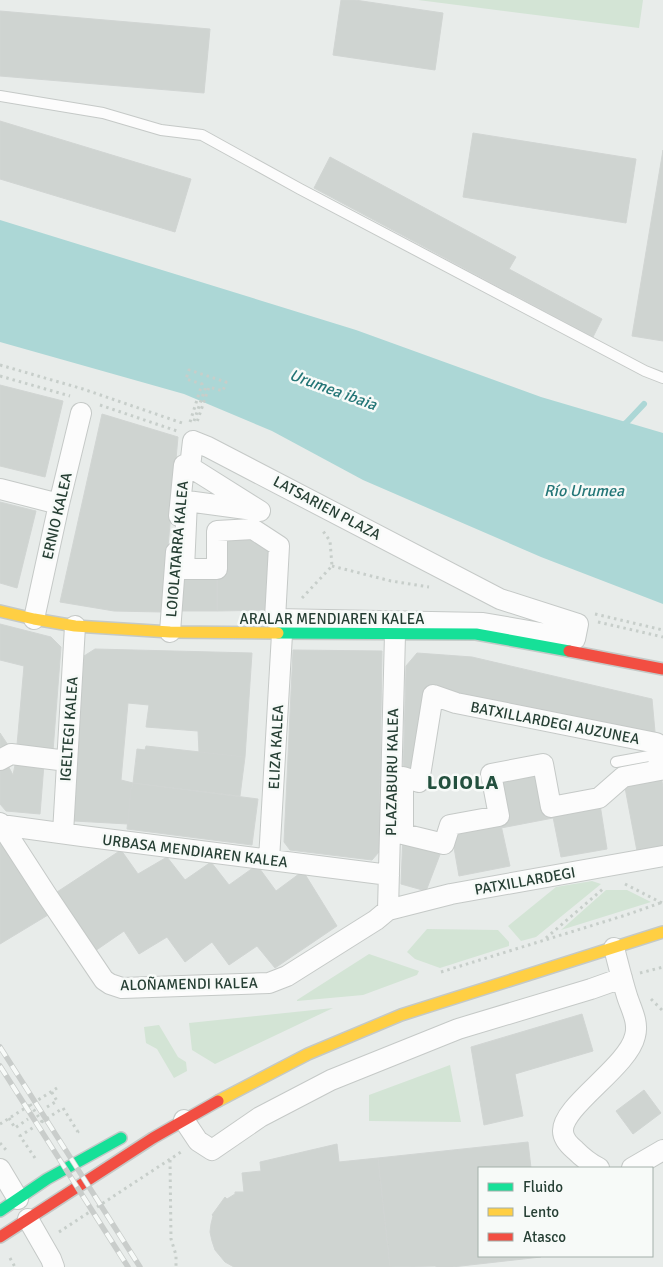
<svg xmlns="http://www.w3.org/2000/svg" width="663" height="1267" font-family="Signika,sans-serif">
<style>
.green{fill:#d3e4d5}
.water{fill:#acd7d6}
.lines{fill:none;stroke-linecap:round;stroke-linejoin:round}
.stream{stroke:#acd7d6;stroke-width:6}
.building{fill:#cfd4d1;stroke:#d1d5d3}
.lane-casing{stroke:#c5c9c7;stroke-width:12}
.street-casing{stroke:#c5c9c7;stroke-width:22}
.fast-casing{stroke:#c4c9c7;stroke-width:14}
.slow-casing{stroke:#c4c9c7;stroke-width:14}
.jam-casing{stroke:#c4c9c7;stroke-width:14}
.path{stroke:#c7ceca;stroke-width:3;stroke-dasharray:2.5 4;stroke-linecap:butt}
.lane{stroke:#fcfcfc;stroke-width:10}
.street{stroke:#fcfcfc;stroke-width:20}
.fast{stroke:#16e098;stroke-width:11}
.slow{stroke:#ffcf43;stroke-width:11}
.jam{stroke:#f24e42;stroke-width:11}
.rail-casing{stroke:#c9cdcb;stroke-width:5.5}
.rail{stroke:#f7faf8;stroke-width:4;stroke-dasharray:11;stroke-linecap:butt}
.labels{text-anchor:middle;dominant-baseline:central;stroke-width:5;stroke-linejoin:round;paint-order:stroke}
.street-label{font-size:15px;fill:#263f34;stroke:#f7faf8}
.water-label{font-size:16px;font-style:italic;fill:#247677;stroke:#f7faf8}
.district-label{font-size:20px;font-weight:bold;letter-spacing:1px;fill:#23503e;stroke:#f7faf8}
</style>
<rect width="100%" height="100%" fill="#e8ecea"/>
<path class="green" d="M418,0H643L639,28Z
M592,881L601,884L536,937L521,941L508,926L556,887Z
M606,890H627L651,902L561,930Z
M427,929L498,930L509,942V946L440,968L415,959L407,952Z
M369,954L419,971L417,975L363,995L297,1001V1000Z
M333,1008L215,1064L192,1050L189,1023Z
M159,1025L178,1057L186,1062L187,1071L174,1078L157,1049L146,1043L144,1027Z
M450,1065L461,1122L369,1121V1095Z"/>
<path class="water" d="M0,220L356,330L541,397L663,433V604L541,557L363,480L272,431L184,394L0,342Z"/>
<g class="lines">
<path class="stream" d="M622,426L627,422L644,404"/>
</g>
<path class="building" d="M341,0H355L443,13L435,70L333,55Z
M0,11L210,29L204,93L0,76Z
M0,121L191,179L175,232L0,179Z
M473,133L636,159L626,223L463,197Z
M663,150V341L632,336Z
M330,157L516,257L509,269L602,319L593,337L314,188Z
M0,385L63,401L45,477L0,466Z
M102,414L178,437L162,612L114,611L60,602Z
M0,502L36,511L17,588L0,583Z
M217,531L279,546L276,610L217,611Z
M184,569H217V611H180Z
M0,624L51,637L61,647L53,751L17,745L24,666L0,660Z
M95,649L252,653L245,757L199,752L198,731L146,727L149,705L128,703L121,780L133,783L132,788H131L128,824L74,821L84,656Z
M293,650L382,651L379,852L372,860L290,850L284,842Z
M417,653L472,657L652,699L656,743L433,695L419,782L403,777L406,666Z
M0,733L10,748L0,754Z
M146,746L245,757L240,796L133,783L137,749L145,750Z
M16,760L44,764L40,814L6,811L0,804V766L6,762L13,775Z
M543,764L553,818L501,828L491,774Z
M660,770L663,787V846L637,851L623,777Z
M133,783L258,799L252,845L127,829L131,788H132Z
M599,798L607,849L561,857L551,807Z
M499,816L510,866L459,876L450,825Z
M403,834L444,844L426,891L401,884Z
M0,839L48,915L0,944Z
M121,850L138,874L167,857L185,880L211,862L229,885L257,865L276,891L303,871L337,926L275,968L257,946L229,965L212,942L185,962L167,937L139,954L124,931L95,951L57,892Z
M582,1014L593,1051L515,1074L523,1116L484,1125L471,1047Z
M644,1090L661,1113L633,1134L616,1111Z
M528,1142L531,1168H479V1256H541V1257L452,1267H436V1266L390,1267L378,1158Z
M337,1144L339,1162L378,1158L390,1267H234L225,1262L215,1250L212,1241L210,1232L211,1224L213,1216L212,1215L225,1197L227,1199L235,1194V1192H244L242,1173L261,1171L260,1162Z"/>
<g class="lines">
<defs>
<path id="lane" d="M0,96L103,113L161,130L202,135L300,189L645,371L663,378
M616,762L660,754"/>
<path id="street" d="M193,441L208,447L500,599L578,624L575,639L483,623L275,619L279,546L253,529L217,531V569H184L187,501L260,511L190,467Z
M0,489L59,504
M179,516L184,465
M34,619L59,504L81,413
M170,632L176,552
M433,695L456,703L656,743L660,770L623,777L599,798L551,807L543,764L491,774L499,816L450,825L444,844L403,834V777L419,782Z
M0,760L11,754L67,761
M0,823L46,894L104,980L110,984L122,988L269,983L287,976L376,920L388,910L451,894L663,856
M1,825L82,836L389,875
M63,833L75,626
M269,860L282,634
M388,910L395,634
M184,1120L198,1141L212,1150L260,1117L331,1080L458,1029L591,989L622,978
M599,1168C589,1163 582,1157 575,1150C569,1145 563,1139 563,1131C562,1106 628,1067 635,1036C639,1022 631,1009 627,996C622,980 618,963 614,948
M632,1168L663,1150
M0,1169L18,1199
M28,1219L51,1259L54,1267"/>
<path id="fast" d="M278,633L476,634L569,651
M0,1211L47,1179L121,1138"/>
<path id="slow" d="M0,611L34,619L75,626L170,632L278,633
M218,1101L308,1054L401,1015L663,932"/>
<path id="jam" d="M569,651L663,669
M0,1237L153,1138L218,1101"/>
</defs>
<use href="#lane" class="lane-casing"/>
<use href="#street" class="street-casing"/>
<use href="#fast" class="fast-casing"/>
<use href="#slow" class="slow-casing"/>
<use href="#jam" class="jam-casing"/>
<path class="path" d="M0,365L83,389L185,424
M0,376L70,396
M100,405L177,431
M194,421L206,386
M190,422L202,384L186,379L189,370L226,382L223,391L209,387L197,422
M332,566L391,581L429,587
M302,598L332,566L330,541L323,531
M595,614L663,630
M598,622L663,637
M625,884L662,903
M546,938L604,888
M441,972L626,915L663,902
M640,973L663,967
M651,999L663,1011
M30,1104L42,1122
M47,1107L57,1101L51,1091
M9,1118L15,1128L28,1119
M0,1124L57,1088
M0,1143L6,1150
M35,1158L20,1136L63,1108L78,1132L75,1134
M170,1160L171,1239L176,1255V1267
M59,1232L181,1152
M10,1258L15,1267"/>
<use href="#lane" class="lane"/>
<use href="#street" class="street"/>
<use href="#fast" class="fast"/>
<use href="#slow" class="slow"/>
<use href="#jam" class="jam"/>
<defs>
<path id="rail" d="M0,1047L140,1267
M0,1066L128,1267"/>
</defs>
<use href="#rail" class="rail-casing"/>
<use href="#rail" class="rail"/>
</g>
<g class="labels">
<g class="street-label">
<text transform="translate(327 508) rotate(28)">LATSARIEN PLAZA</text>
<text transform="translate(57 516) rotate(-77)">ERNIO KALEA</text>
<text transform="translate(177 549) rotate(-85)">LOIOLATARRA KALEA</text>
<text x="332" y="619">ARALAR MENDIAREN KALEA</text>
<text transform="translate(555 723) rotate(11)">BATXILLARDEGI AUZUNEA</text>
<text transform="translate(69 729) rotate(-86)">IGELTEGI KALEA</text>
<text transform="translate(276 747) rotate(-87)">ELIZA KALEA</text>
<text transform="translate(392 772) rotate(-89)">PLAZABURU KALEA</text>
<text transform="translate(195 851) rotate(7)">URBASA MENDIAREN KALEA</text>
<text transform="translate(525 881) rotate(-10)">PATXILLARDEGI</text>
<text transform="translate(189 984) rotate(-1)">ALOÑAMENDI KALEA</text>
</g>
<g class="water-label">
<text transform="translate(333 390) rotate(20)">Urumea ibaia</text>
<text x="584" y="491">Río Urumea</text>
</g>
<g class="district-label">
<text x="463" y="782">LOIOLA</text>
</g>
</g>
<rect x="478" y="1167" width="175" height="90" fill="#f7faf8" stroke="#a3afaa"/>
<rect x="488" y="1183" width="25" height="8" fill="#16e098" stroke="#a3afaa"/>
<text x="523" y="1192" font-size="15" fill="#263f34">Fluido</text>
<rect x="488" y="1208" width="25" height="8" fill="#ffcf43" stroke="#a3afaa"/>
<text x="523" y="1217" font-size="15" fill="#263f34">Lento</text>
<rect x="488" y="1233" width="25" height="8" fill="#f24e42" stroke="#a3afaa"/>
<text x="523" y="1242" font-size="15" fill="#263f34">Atasco</text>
</svg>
